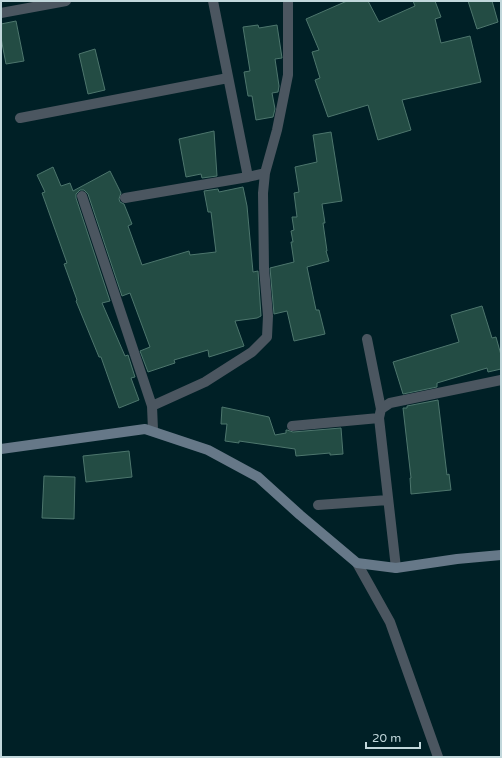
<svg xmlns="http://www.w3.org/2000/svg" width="502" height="758" font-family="'Varela Round',sans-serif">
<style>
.building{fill:#234c44;stroke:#4d766d}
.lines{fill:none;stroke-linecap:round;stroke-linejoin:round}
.street{stroke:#4b5660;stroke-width:10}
.secondary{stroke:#667888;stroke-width:10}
</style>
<rect width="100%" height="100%" fill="#002026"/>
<path class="building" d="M347,1H368L379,22L415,6L413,1H435L441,17L435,19L441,43L470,36L481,82L402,100L411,130L378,140L368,105L328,117L315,80L320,78L312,52L319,50L306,19Z
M468,1H492L498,22L477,29Z
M16,21L24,61L6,64L1,38V24Z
M258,25L259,28L277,25L282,58L275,59L279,86L278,92L272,93L275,109L273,117L256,120L252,96H248L244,72L250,71L243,27Z
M95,49L105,90L88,94L79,54Z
M214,131L217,176L202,178L201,174L186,177L179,139Z
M331,132L342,201L322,204L325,223H323L327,251H326L329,261L307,267L316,310H319L325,334L294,341L287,311L274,314L270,268L294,262L291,242H293L291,231L294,230L292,217H297L294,193L299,192L295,167L317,162L313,135Z
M53,167L61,186L70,183L73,191L110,171L121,193L119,199L120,202L124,204L132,224L128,226L142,265L189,251L190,255L216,252L211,212H208L204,191L218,189L219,192L243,187L247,206L253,272L258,271L261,316L257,318L235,321L244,346L209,357L208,350L174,360L175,363L148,372L140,351L150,347L130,293L122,296L88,194L84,190H80L76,194V198L110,301L102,303L125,356L128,355L135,377L131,378L139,400L119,408L101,357H99L76,301L77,300L64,264L67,263L42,193L45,192L37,175Z
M482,306L492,338L496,337L501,355V369L488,372L487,368L437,383V387L403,394L393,362L459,342L451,315Z
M438,400L447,475L449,474L451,490L411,494L410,478H411L403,408H407V406Z
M222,407L269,417L275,435L286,433V430H287L293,432L341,428L343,454L330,455V453L296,456L295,449L239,441V443L225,441L227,424H221Z
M129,451L132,477L86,482L83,456Z
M44,476L75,477L74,519L42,518Z"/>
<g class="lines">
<path class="street" d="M213,1L248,177
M1,13L66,1
M20,118L228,78
M82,196L152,406
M125,198L248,177L265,173
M367,339L381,409
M292,426L379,418
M153,430L152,406L205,382L252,352L267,337L268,316L264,268L263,193L265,173L277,130L288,75V1
M318,505L388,500
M357,563L390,622L438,757
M396,568L379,418L381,409L390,403L501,380"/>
<path class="secondary" d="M1,449L145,429L208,450L258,477L300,515L357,563L396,568L457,559L501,555"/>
</g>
<rect width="502" height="758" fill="none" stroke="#c1d7db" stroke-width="4"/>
<path d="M366 742v6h54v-6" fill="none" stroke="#c1d7db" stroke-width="2"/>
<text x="372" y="742" font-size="12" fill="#c1d7db" stroke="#002026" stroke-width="3" paint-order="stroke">20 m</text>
</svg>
